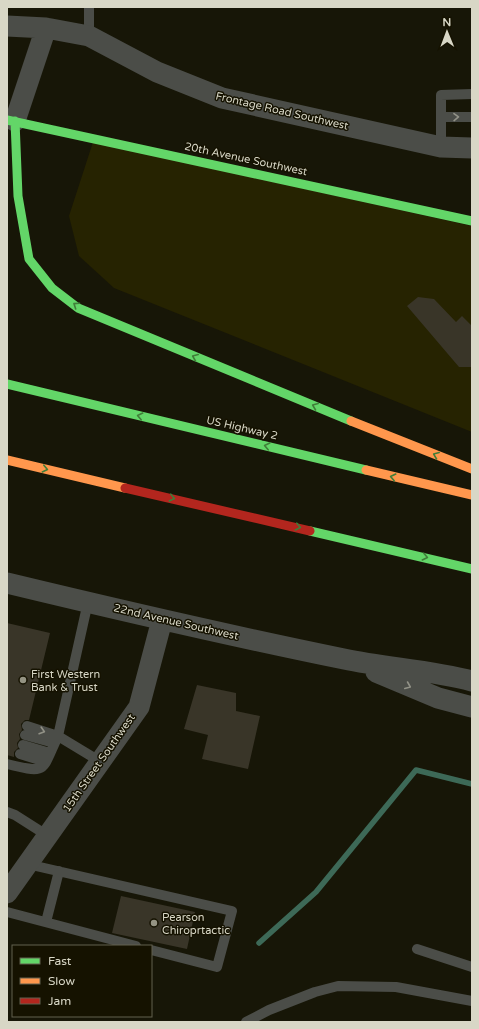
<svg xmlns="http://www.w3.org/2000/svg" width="479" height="1029" font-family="'Varela Round',sans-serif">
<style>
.built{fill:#262301}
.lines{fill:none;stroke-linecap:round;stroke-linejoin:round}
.stream{stroke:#3d6957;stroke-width:5.5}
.building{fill:#393528}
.lane{stroke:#4b4d48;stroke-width:10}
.street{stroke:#4b4d48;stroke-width:21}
.fast{stroke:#63d668;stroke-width:9}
.slow{stroke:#ff974d;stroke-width:9}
.jam{stroke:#b3261e;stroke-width:9}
.oneway{stroke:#929287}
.oneway2{stroke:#407e39}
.poi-dot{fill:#949383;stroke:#151200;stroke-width:1.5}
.labels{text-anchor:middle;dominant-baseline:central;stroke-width:3;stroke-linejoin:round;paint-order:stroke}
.street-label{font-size:11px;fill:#d8d7c6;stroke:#151200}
.poi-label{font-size:11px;fill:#d8d7c6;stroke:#151200;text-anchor:start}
</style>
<rect width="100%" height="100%" fill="#171607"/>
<path class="built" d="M93,142L472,226V432L114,288L79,256L69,216Z"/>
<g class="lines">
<path class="stream" d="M259,943L316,892L416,770L472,784"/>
</g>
<path class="building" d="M418,297L434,299L456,322L462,316L472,326V367H459L407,306Z
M7,623L50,633L29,720H25L21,724L22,730L19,734L20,739L17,743L18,748L14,752V757L7,755Z
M197,685L236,693V711L260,716L248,769L202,759L208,735L184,729Z
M121,896L195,912L187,949L112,933Z"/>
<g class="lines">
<path class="lane" d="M89,7V36
M441,117H472
M441,147V95L472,94
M88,602L58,736L101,762
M25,735L54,743
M23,745L50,753
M20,754L46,762
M7,764C48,774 41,772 58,736L27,726
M7,812L15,815L48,836
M27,864L232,911L217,967L151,950
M7,912L136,946
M46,922L59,871
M417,949L472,967
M246,1022L269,1010L315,992L338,986L396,987L472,1001"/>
<path class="street" d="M7,26L46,28L89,36L157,72L222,98L441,147L472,148
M15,121L46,28
M7,583C119,610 231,636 344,659C386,668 430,670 472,681
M376,672L438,698L472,707
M7,893L139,707L162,620"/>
<path class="fast" d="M7,120L472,221
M15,121L18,196L29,259L52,288L78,308L351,421
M7,384L366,470
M310,531L472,569"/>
<path class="slow" d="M351,421L472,469
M7,460L125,488
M366,470L472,495"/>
<path class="jam" d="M125,488L310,531"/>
</g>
<defs><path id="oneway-chevron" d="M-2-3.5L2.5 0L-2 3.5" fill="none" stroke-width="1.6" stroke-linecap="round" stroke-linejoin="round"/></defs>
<g class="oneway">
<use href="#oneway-chevron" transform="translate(456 117) rotate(-1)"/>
<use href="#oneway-chevron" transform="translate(408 686) rotate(23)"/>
<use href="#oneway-chevron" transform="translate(42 731) rotate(17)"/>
</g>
<g class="oneway2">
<use href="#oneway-chevron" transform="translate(76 305) rotate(-146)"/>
<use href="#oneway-chevron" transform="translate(195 357) rotate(-157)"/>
<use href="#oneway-chevron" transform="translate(315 406) rotate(-158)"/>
<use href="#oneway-chevron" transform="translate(140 416) rotate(-167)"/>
<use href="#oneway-chevron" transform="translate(267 446) rotate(-167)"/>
<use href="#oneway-chevron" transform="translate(436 455) rotate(-158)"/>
<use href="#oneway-chevron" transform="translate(45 469) rotate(13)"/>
<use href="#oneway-chevron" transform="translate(393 477) rotate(-167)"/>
<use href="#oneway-chevron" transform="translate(172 498) rotate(13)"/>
<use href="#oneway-chevron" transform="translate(298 527) rotate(13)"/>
<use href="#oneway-chevron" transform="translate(425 557) rotate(13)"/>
</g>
<g class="poi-dot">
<circle cx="23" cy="680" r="4"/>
<circle cx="154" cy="923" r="4"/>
</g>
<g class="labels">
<g class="street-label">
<text transform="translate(282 111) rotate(13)">Frontage Road Southwest</text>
<text transform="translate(246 159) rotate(12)">20th Avenue Southwest</text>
<text transform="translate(242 428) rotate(13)">US Highway 2</text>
<text transform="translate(176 622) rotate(13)">22nd Avenue Southwest</text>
<text transform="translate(99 763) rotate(-55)">15th Street Southwest</text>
</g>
<g class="poi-label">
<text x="31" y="674">First Western<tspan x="31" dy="13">Bank &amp; Trust</tspan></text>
<text x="162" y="917">Pearson<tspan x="162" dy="13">Chiroprtactic</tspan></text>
</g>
</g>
<rect width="479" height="1029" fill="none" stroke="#d8d7c6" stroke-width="16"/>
<rect x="12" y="945" width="140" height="72" fill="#151200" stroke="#63614f"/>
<rect x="20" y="958" width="20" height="6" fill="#63d668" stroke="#63614f"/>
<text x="48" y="965" font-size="12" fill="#d8d7c6">Fast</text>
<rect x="20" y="978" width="20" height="6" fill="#ff974d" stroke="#63614f"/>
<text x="48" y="985" font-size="12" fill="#d8d7c6">Slow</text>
<rect x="20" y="998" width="20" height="6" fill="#b3261e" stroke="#63614f"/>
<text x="48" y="1005" font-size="12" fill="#d8d7c6">Jam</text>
<g transform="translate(447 32) rotate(359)" stroke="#151200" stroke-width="3" paint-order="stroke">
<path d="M0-3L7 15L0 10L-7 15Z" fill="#d8d7c6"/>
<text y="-6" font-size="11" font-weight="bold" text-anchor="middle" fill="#d8d7c6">N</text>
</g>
</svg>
